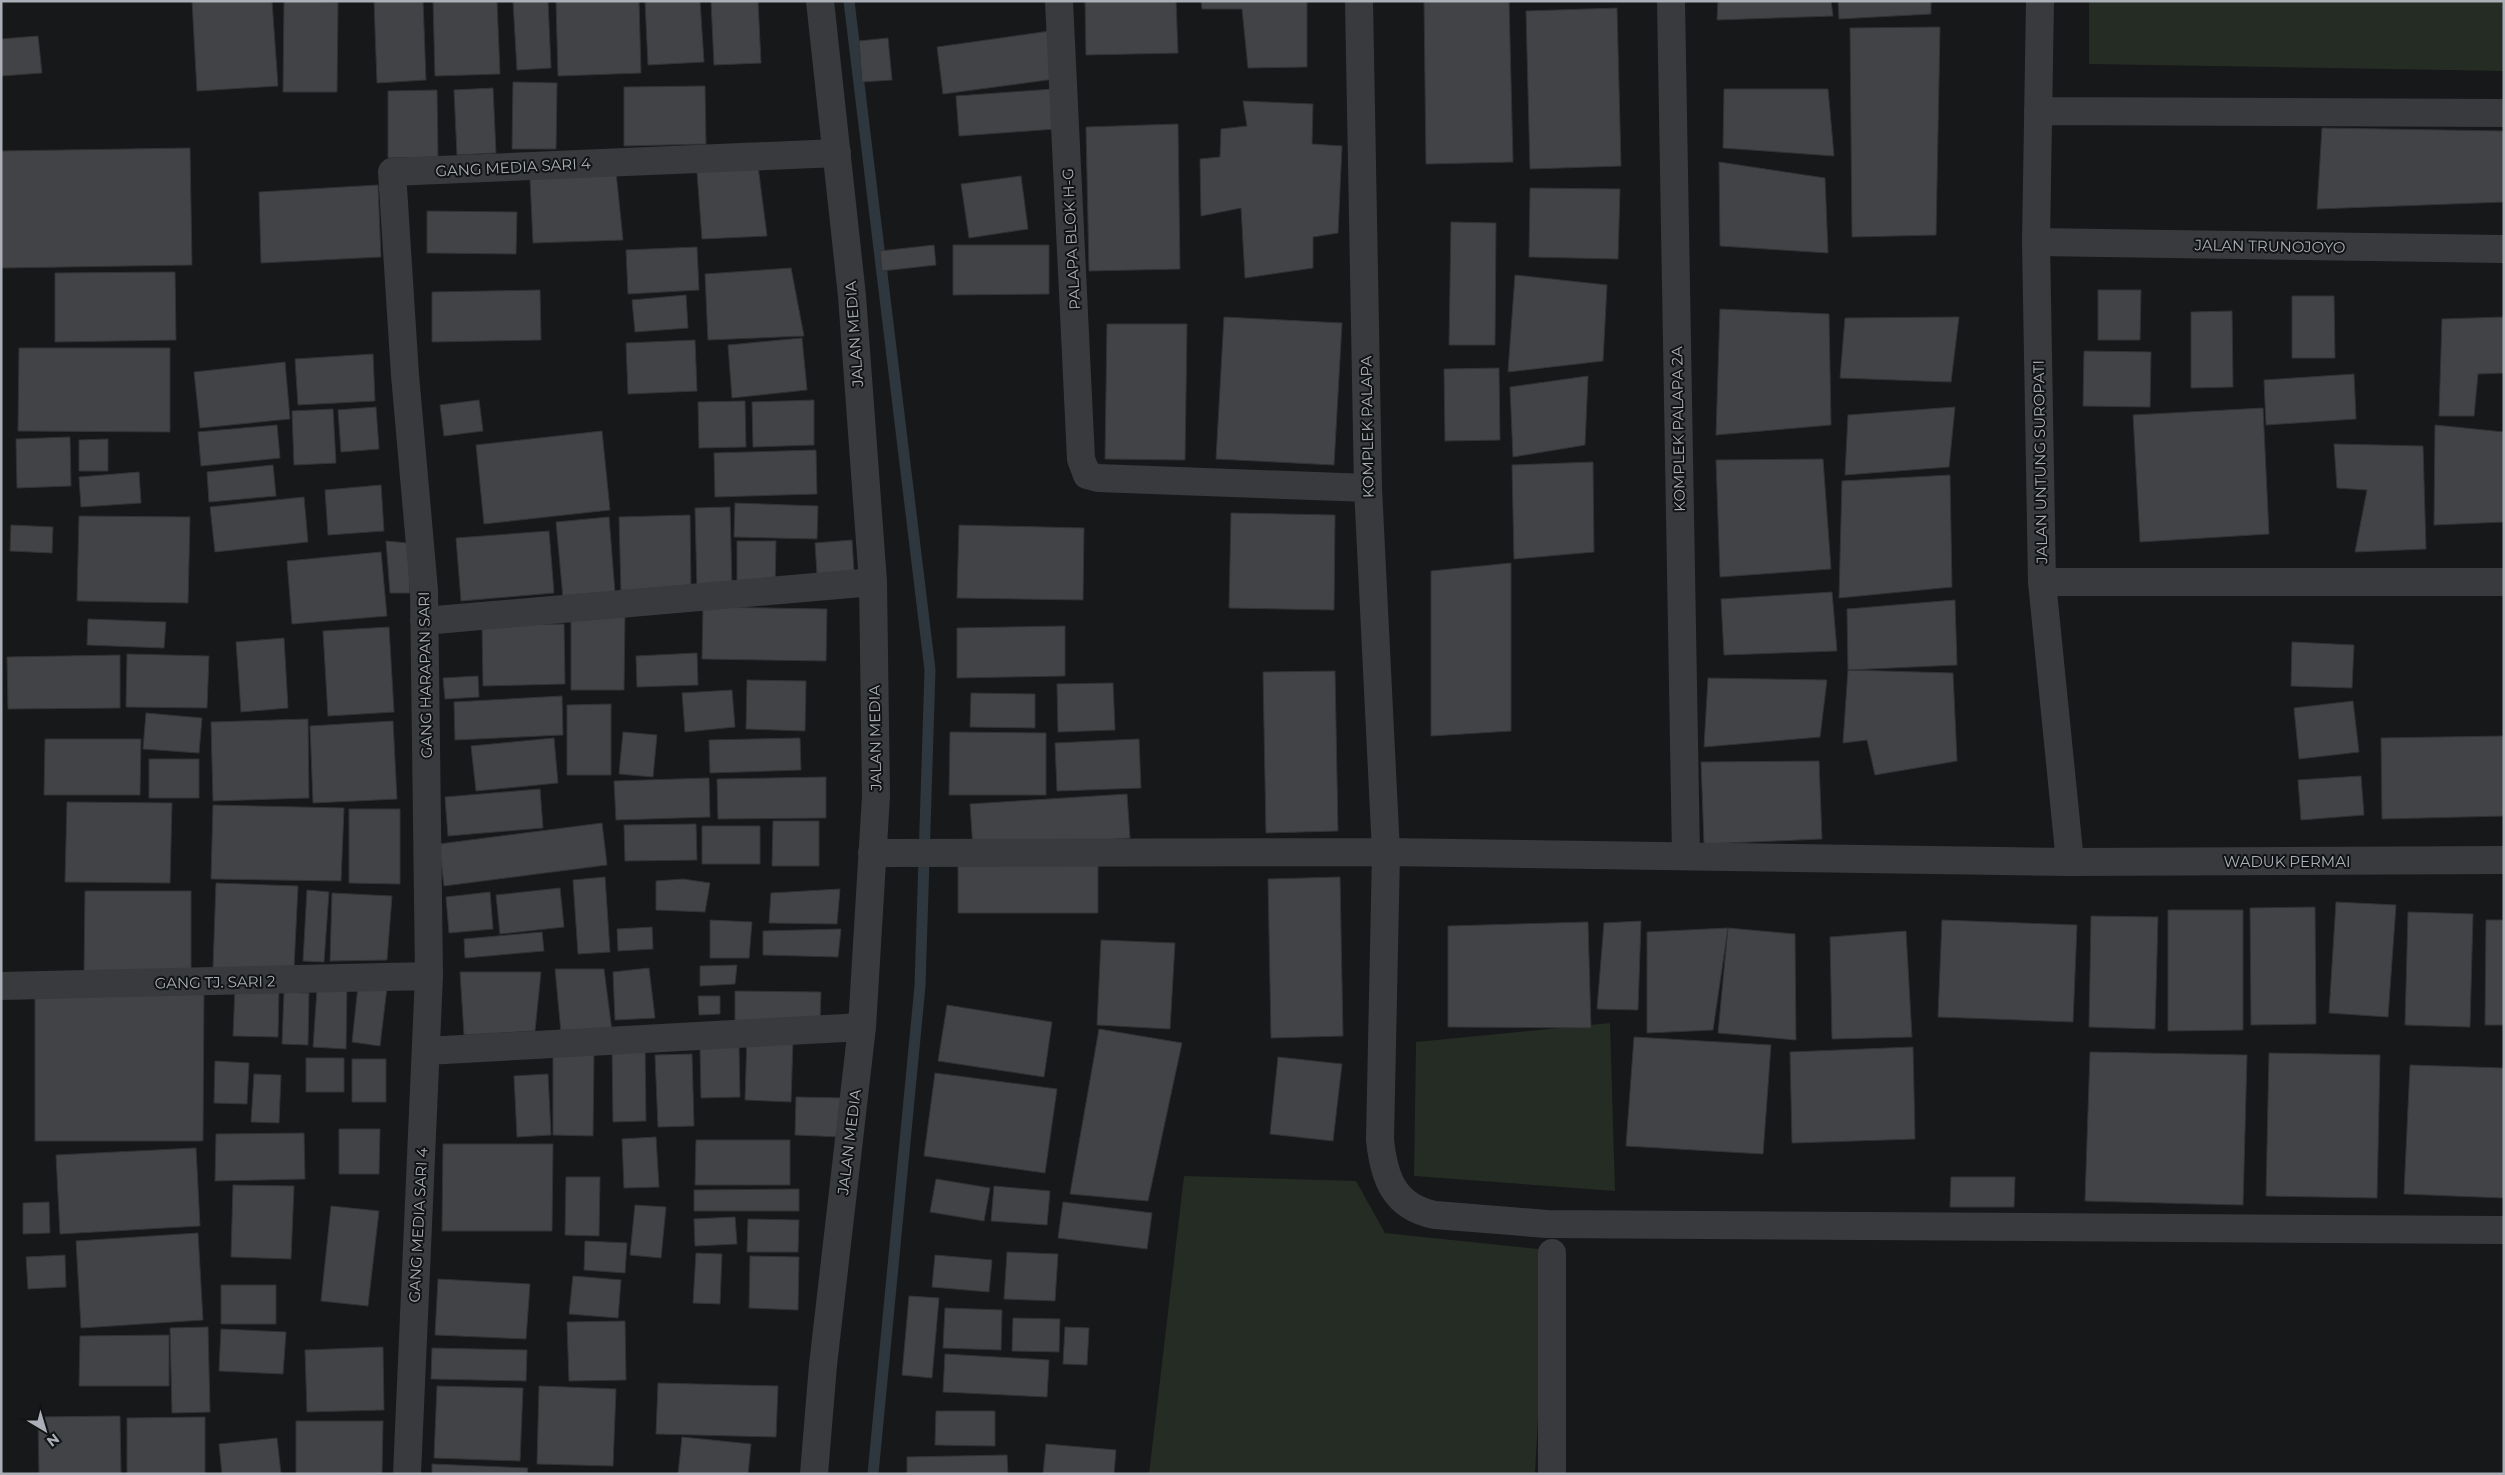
<svg xmlns="http://www.w3.org/2000/svg" width="2505" height="1475" font-family="Montserrat,sans-serif">
<style>
.green{fill:#242c24}
.lines{fill:none;stroke-linecap:round;stroke-linejoin:round}
.stream{stroke:#2e373d;stroke-width:11}
.building{fill:#424346;stroke:#323235}
.minor{stroke:#393a3e;stroke-width:28}
.labels{text-anchor:middle;dominant-baseline:central;stroke-width:4;stroke-linejoin:round;paint-order:stroke}
.street-label{font-size:15px;fill:#abb0b8;stroke:#121314}
</style>
<rect width="100%" height="100%" fill="#171819"/>
<path class="green" d="M2089,1H2504V71L2089,64Z
M1610,1023L1615,1191L1414,1176L1416,1042Z
M1184,1176L1356,1181L1385,1233L1547,1250L1535,1474H1149Z"/>
<g class="lines">
<path class="stream" d="M849,1L930,670L920,986L873,1474"/>
</g>
<path class="building" d="M192,1H272L278,86L197,91Z
M284,1L338,2L337,92H283Z
M374,1H423L426,80L377,83Z
M433,1H497L500,74L435,76Z
M513,1H548L551,68L517,70Z
M556,1H639L641,73L558,76Z
M645,1H700L704,62L648,65Z
M711,1H758L761,63L714,65Z
M1085,1H1176L1178,53L1086,55Z
M1201,1H1307V67L1248,68L1242,9H1202Z
M1424,1H1509L1513,162L1426,164Z
M1718,1H1831L1833,16L1717,20Z
M1838,1H1931V14L1839,19Z
M1617,8L1621,166L1530,169L1526,11Z
M1940,27L1936,235L1852,237L1850,28Z
M1050,31L1055,79L943,94L937,47Z
M38,36L42,73L1,76V39Z
M888,38L892,80L862,82L859,41Z
M513,82L557,83L556,149H512Z
M705,86L706,144L624,146V87Z
M493,88L496,153L457,155L454,90Z
M1053,89L1056,129L959,136L956,96Z
M1724,89H1828L1834,156L1723,148Z
M437,90L438,157L388,158V91Z
M1243,101L1313,104L1312,144L1342,146L1338,233L1313,237V268L1245,278L1241,208L1201,216L1200,159L1220,157L1221,129L1247,126Z
M1178,124L1180,269L1089,271L1086,127Z
M2322,128L2504,131V202L2317,209Z
M190,148L192,265L1,268V151Z
M1719,162L1825,178L1828,253L1720,246Z
M758,166L767,236L702,239L697,172Z
M616,172L623,240L533,243L530,178Z
M1021,176L1028,229L969,238L961,184Z
M378,185L381,257L261,263L259,192Z
M1530,188L1620,189L1618,259L1529,257Z
M427,211L517,212L516,254L427,253Z
M1451,222L1496,223L1495,345H1449Z
M934,245L936,265L882,271L880,251Z
M953,245H1049V294L953,295Z
M697,247L699,290L628,294L626,250Z
M791,268L804,336L708,340L705,274Z
M175,272L176,340L55,342V273Z
M1515,275L1607,285L1603,361L1508,372Z
M540,290L541,340L432,342V292Z
M2098,290H2141L2140,340H2098Z
M686,295L688,328L635,332L632,300Z
M2292,296H2334L2335,358H2292Z
M1720,309L1829,314L1831,425L1716,435Z
M2232,311L2233,387L2191,388V312Z
M1224,317L1342,323L1334,465L1216,459Z
M1959,317L1951,382L1840,378L1845,318Z
M2504,317V373L2478,374L2474,416H2439L2442,319Z
M1107,324H1187L1185,460L1105,459Z
M802,338L807,390L732,398L728,345Z
M695,340L697,391L628,394L626,343Z
M19,348H170V432L18,431Z
M2084,351L2151,352L2150,407L2083,406Z
M373,354L375,401L298,405L295,359Z
M285,362L290,419L200,428L194,372Z
M1499,368L1500,440L1445,441L1444,369Z
M2354,374L2356,419L2266,425L2264,380Z
M1588,376L1585,445L1513,457L1510,387Z
M479,400L483,431L444,436L440,405Z
M814,400V445L753,447L752,402Z
M745,401L746,447L699,448L698,402Z
M376,407L379,449L341,452L338,410Z
M1955,407L1949,467L1845,475L1848,415Z
M2263,408L2269,534L2140,542L2133,415Z
M333,409L336,463L294,465L292,411Z
M277,425L280,458L201,466L198,432Z
M2435,425L2504,432V522L2434,525Z
M602,431L610,510L484,524L476,445Z
M70,437L71,486L17,488L16,439Z
M108,439V471H79V440Z
M2334,444L2423,446L2426,549L2355,552L2367,490L2337,488Z
M816,450L817,494L715,497L714,453Z
M1823,459L1831,569L1720,577L1716,460Z
M1593,462L1594,552L1514,559L1512,465Z
M273,465L276,496L209,502L207,472Z
M139,472L141,503L81,507L79,477Z
M1950,475L1952,587L1839,598L1842,481Z
M381,485L384,531L328,535L325,490Z
M304,497L308,542L215,552L210,507Z
M735,503L818,506L817,539L734,537Z
M730,507L732,587L697,589L695,508Z
M1231,513L1335,515L1334,610L1229,608Z
M690,515L691,590L621,592L619,517Z
M79,516L190,517L188,603L77,601Z
M609,517L615,593L563,598L556,522Z
M11,525L53,527L52,553L10,551Z
M959,525L1084,528L1083,600L957,598Z
M549,531L554,593L461,601L456,538Z
M852,540L854,572L817,574L815,543Z
M386,541L408,543L410,593H390Z
M737,541H776L775,587H737Z
M381,552L387,616L292,624L287,561Z
M1511,563V731L1431,736V571Z
M1832,592L1837,651L1724,655L1721,599Z
M1955,600L1957,665L1848,670L1847,609Z
M703,607L827,609L826,661L702,659Z
M625,612L624,690H571V613Z
M88,619L166,622L164,648L87,645Z
M564,624L565,684L483,686L482,625Z
M1065,626V676L957,678V628Z
M389,627L394,712L328,716L323,631Z
M284,638L288,708L241,712L236,642Z
M2292,642L2354,645L2352,688L2291,686Z
M697,653L698,685L637,687L636,656Z
M127,654L209,656L207,708L126,707Z
M120,655V708L8,709L7,657Z
M1848,670L1953,673L1957,761L1875,775L1867,740L1843,743Z
M1335,671L1338,831L1266,833L1263,672Z
M478,676L479,697L445,699L443,678Z
M1708,678L1827,680L1820,737L1704,747Z
M747,680L806,681L805,731L746,729Z
M1113,683L1115,730L1058,732L1057,684Z
M732,690L735,727L685,732L682,693Z
M971,693L1035,694V728L970,727Z
M562,696L563,735L455,740L454,702Z
M2353,701L2359,752L2299,759L2294,708Z
M611,704V775H567V705Z
M146,713L202,718L199,753L143,749Z
M308,719L309,798L213,801L211,722Z
M393,721L397,799L313,803L310,726Z
M623,732L657,735L653,777L619,774Z
M950,732L1046,733V795H949Z
M2504,736V816L2382,819L2381,738Z
M554,738L558,783L476,791L471,746Z
M800,738L801,770L710,773L709,740Z
M45,739H141L140,795H44Z
M1139,739L1141,788L1057,791L1055,743Z
M149,759H199V798H149Z
M1819,761L1822,839L1704,844L1701,762Z
M2361,776L2364,815L2301,820L2298,780Z
M826,777V818L718,819L717,779Z
M709,778L710,817L616,820L614,781Z
M540,789L543,828L448,836L445,797Z
M1127,794L1130,838L973,849L970,804Z
M67,802L172,803L170,883L65,882Z
M213,805L344,808L341,881L211,879Z
M349,809H400V884L349,883Z
M773,821H819V866H772Z
M602,823L607,865L444,886L439,844Z
M696,824L697,860L625,861L624,825Z
M702,826H760V864H702Z
M958,857H1098V913H958Z
M605,877L610,952L578,954L573,880Z
M1340,877L1343,1036L1271,1038L1268,879Z
M683,879L710,883L705,912L656,910V881Z
M216,883L298,886L294,968H213Z
M560,888L564,927L500,934L496,895Z
M840,889L837,924L769,923L771,893Z
M307,890L329,892L324,962L303,961Z
M85,891H191V974H84Z
M490,892L493,929L449,933L446,897Z
M332,893L392,896L387,960L330,961Z
M2336,902L2396,905L2388,1017L2329,1013Z
M2315,907L2316,1024L2251,1025L2250,908Z
M2168,910H2243V1030L2168,1031Z
M2408,912L2473,914L2470,1027L2405,1025Z
M2091,916L2158,917L2155,1029L2089,1027Z
M710,920L752,922L749,958H710Z
M1942,920L2077,925L2073,1022L1938,1017Z
M2486,920H2504V1025H2485Z
M1641,921L1638,1010L1597,1009L1604,923Z
M1588,922L1591,1028L1448,1027V926Z
M652,927L653,949L618,951L617,929Z
M1728,928L1795,934L1796,1040L1718,1033Z
M1728,928L1713,1030L1647,1033V932Z
M841,929L838,957L763,955V931Z
M1906,931L1912,1037L1832,1039L1830,937Z
M542,932L544,951L465,958L464,939Z
M1101,940L1175,943L1170,1029L1097,1025Z
M737,965L735,984L700,986V966Z
M649,968L655,1018L615,1020L613,972Z
M555,969H604L612,1031L561,1033Z
M460,972H541L535,1031L464,1035Z
M358,986L387,988L380,1046L352,1042Z
M347,987L346,1049L313,1047L317,989Z
M235,988L279,989L278,1037L233,1036Z
M35,991H204L203,1141H35Z
M735,991L821,992L820,1021H735Z
M284,992L309,993L308,1045L282,1044Z
M698,996H720V1014L699,1015Z
M947,1005L1052,1022L1044,1077L938,1061Z
M1099,1029L1182,1043L1148,1201L1070,1194Z
M1634,1037L1771,1045L1763,1154L1626,1146Z
M747,1038L793,1039L791,1102L745,1100Z
M645,1044L646,1121L613,1122L612,1045Z
M739,1046L740,1097L701,1098L700,1047Z
M1913,1047L1915,1139L1792,1143L1790,1052Z
M2090,1052L2247,1055L2243,1205L2085,1201Z
M553,1053H594L593,1136L553,1135Z
M2269,1053L2380,1055L2377,1198L2266,1196Z
M692,1054L694,1126L658,1127L655,1055Z
M1278,1057L1342,1064L1333,1141L1270,1134Z
M306,1058H344V1092H306Z
M352,1059H386V1102H352Z
M215,1061L249,1063L247,1104L214,1103Z
M2410,1065L2504,1068V1198L2404,1194Z
M935,1073L1057,1089L1045,1173L924,1156Z
M254,1074L281,1075L279,1123L251,1122Z
M548,1074L551,1135L517,1137L514,1076Z
M796,1097L843,1098L841,1137L795,1135Z
M339,1129H380L379,1174H339Z
M304,1133L305,1179L215,1181L216,1134Z
M656,1137L659,1187L624,1188L622,1139Z
M696,1140H790V1185H695Z
M443,1144H553L552,1231H442Z
M196,1148L200,1226L60,1234L56,1155Z
M566,1177H600L599,1236L565,1235Z
M1951,1177H2015L2014,1207H1950Z
M936,1179L990,1188L984,1221L930,1212Z
M233,1185L294,1186L291,1259L231,1257Z
M994,1186L1050,1191L1047,1225L991,1221Z
M799,1189V1211H694V1190Z
M49,1202L50,1233L23,1234V1203Z
M1063,1202L1152,1213L1147,1249L1058,1238Z
M635,1205L666,1207L661,1258L630,1255Z
M331,1206L379,1211L368,1306L321,1301Z
M735,1217L737,1244L695,1246L694,1219Z
M748,1219L799,1220L798,1252H747Z
M198,1233L203,1320L81,1328L76,1241Z
M585,1241L627,1243L625,1273L584,1270Z
M1007,1252L1058,1254L1055,1301L1004,1299Z
M696,1253L722,1254L720,1304L693,1303Z
M65,1255L66,1287L28,1289L26,1257Z
M935,1255L992,1260L989,1292L932,1287Z
M750,1256L799,1257L798,1310L749,1308Z
M573,1276L621,1280L618,1318L569,1314Z
M438,1279L530,1284L526,1339L435,1335Z
M221,1285H276V1324H221Z
M909,1296L939,1298L932,1378L902,1375Z
M945,1308L1002,1310L1001,1350L943,1348Z
M1013,1318L1060,1319L1059,1352L1012,1351Z
M625,1321L626,1380L569,1381L567,1322Z
M208,1327L210,1412L172,1413L170,1328Z
M1065,1327L1089,1328L1087,1365L1063,1364Z
M221,1329L286,1332L283,1374L219,1371Z
M169,1335V1386H79L80,1336Z
M383,1347L384,1410L307,1412L305,1350Z
M432,1348L527,1350L526,1381L431,1379Z
M945,1354L1049,1360L1047,1397L943,1392Z
M658,1383L778,1386L776,1437L656,1434Z
M437,1386L523,1388L520,1461L434,1458Z
M539,1386L616,1389L613,1466L537,1464Z
M936,1411H995V1446L935,1445Z
M120,1416L121,1474H39L38,1417Z
M205,1417V1474H127V1418Z
M296,1421H383L382,1474H296Z
M682,1437L751,1444L748,1474H678Z
M277,1438L281,1474H222L219,1444Z
M1046,1444L1116,1450L1114,1474H1043Z
M1007,1455L1008,1474H907V1457Z
M432,1464L528,1468L527,1474H432Z"/>
<g class="lines">
<path class="minor" d="M1059,1L1081,459L1087,475L1098,478L1368,488
M1359,1L1368,488L1386,852L1380,1140C1384,1178 1394,1207 1435,1215L1547,1224L2504,1230
M1671,1L1686,856
M2038,111L2504,113
M2036,242L2504,249
M2042,582H2504
M424,621L873,582
M872,853L1386,852L2070,862L2042,582L2036,242L2040,1
M2070,862L2504,860
M1,986L429,976
M426,1051L862,1027
M1552,1253V1474
M407,1474L429,976L424,590L405,375L392,172L837,153
M814,1474L823,1365L862,1027L876,796L873,582L852,296L820,1"/>
</g>
<g class="labels">
<g class="street-label">
<text transform="translate(513 167) rotate(-3)">GANG MEDIA SARI 4</text>
<text transform="translate(1071 239) rotate(-93)">PALAPA BLOK H-G</text>
<text transform="translate(2270 246) rotate(1)">JALAN TRUNOJOYO</text>
<text transform="translate(854 334) rotate(-94)">JALAN MEDIA</text>
<text transform="translate(1367 427) rotate(-91)">KOMPLEK PALAPA</text>
<text transform="translate(1678 429) rotate(-91)">KOMPLEK PALAPA 2A</text>
<text transform="translate(2040 462) rotate(-91)">JALAN UNTUNG SUROPATI</text>
<text transform="translate(425 675) rotate(-91)">GANG HARAPAN SARI</text>
<text transform="translate(875 738) rotate(-91)">JALAN MEDIA</text>
<text x="2287" y="861">WADUK PERMAI</text>
<text transform="translate(215 982) rotate(-1)">GANG TJ. SARI 2</text>
<text transform="translate(849 1142) rotate(-83)">JALAN MEDIA</text>
<text transform="translate(418 1225) rotate(-87)">GANG MEDIA SARI 4</text>
</g>
</g>
<rect width="2505" height="1475" fill="none" stroke="#abb0b8" stroke-width="5"/>
<g transform="translate(45 1430) rotate(142)" stroke="#121314" stroke-width="4" paint-order="stroke">
<path d="M0-4L9 19L0 12L-9 19Z" fill="#abb0b8"/>
<text y="-8" font-size="14" font-weight="bold" text-anchor="middle" fill="#abb0b8">N</text>
</g>
</svg>
